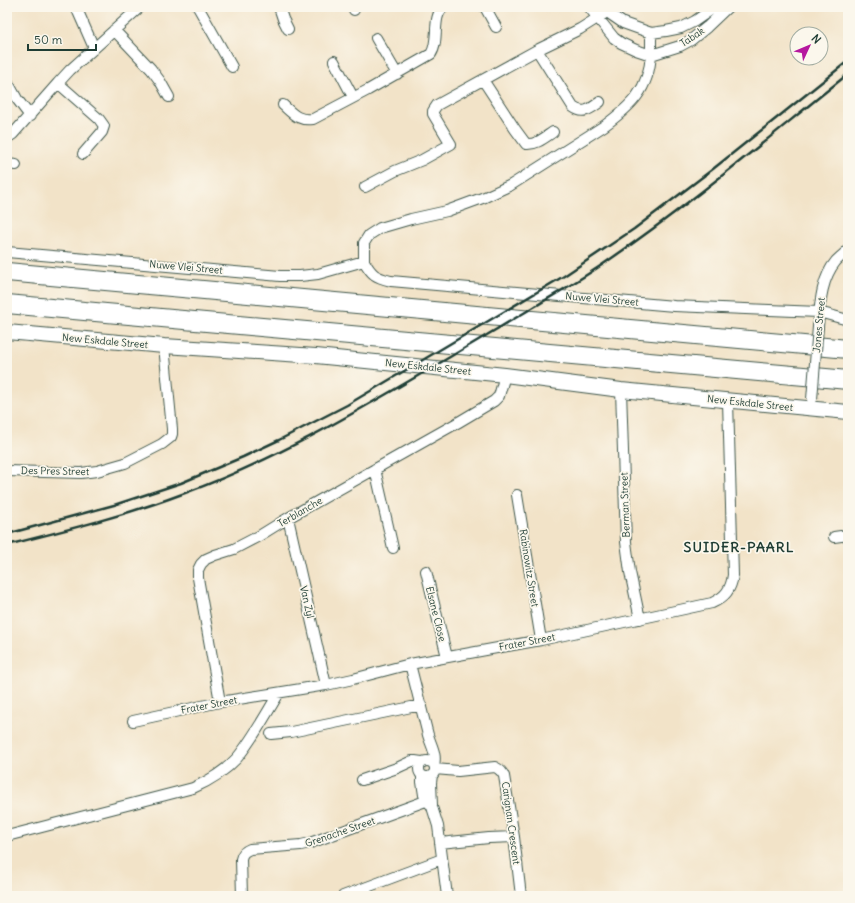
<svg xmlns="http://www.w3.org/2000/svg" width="855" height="903" font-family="Delius,sans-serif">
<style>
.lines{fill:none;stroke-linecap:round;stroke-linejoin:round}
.street-casing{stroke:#3f564a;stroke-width:12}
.secondary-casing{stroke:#3f564a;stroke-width:16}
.highway-casing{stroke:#3f564a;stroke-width:20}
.street{stroke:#fff;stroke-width:10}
.secondary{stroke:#fff;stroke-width:14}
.highway{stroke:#fff;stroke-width:18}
.rail{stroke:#1f3d34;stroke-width:2.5}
.street-bridge-casing{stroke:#3f564a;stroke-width:12;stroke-linecap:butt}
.street-bridge{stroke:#fff;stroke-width:10}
.labels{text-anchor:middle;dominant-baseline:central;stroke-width:3.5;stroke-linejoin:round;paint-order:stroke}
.street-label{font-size:10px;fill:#1f3d34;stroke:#fbf7ec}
.district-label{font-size:14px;font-weight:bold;letter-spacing:1px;fill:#1f3d34;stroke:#fbf7ec}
</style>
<rect width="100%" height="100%" fill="#fbf7ec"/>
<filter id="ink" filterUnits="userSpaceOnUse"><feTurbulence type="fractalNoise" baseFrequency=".025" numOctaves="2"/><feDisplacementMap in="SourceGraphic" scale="8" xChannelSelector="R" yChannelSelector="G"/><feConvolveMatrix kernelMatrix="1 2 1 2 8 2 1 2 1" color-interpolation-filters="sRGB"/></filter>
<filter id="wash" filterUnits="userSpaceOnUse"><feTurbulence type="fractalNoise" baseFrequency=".012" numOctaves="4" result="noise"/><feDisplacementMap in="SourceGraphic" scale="16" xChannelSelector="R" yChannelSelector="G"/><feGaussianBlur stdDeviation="0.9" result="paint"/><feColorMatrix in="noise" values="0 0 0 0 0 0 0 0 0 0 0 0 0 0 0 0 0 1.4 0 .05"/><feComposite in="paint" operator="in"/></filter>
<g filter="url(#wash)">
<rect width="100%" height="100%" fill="#f2e3c8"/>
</g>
<g filter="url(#ink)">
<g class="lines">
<defs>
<path id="street" d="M76,7L94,48
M198,7L232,67
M279,7L283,19L288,29
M485,7L496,27
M589,7L614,38L621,43L636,50L651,55L680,46L691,40L707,27L728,7
M602,7L607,12L623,23L651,33L666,31L681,28L695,21L715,7
M354,10V7
M114,30L151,69L160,81L169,97
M376,38L397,74
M537,50L573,107C584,115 590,109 600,102
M334,61L353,97
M483,80L515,129L526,144C536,145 544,138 553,132
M7,81L17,99L30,116
M58,83L99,119L104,126L102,132L83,154
M283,105C293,114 298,121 313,119L368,90L431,54C440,41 431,16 444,7
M7,138L13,134L58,83L70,70L140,7
M7,164L16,165
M365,187L395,171L422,160L451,144L433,114V111L437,105L537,50L580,29L607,12
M7,252L280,276H300L318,274L364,261C372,275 375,277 391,281L674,306L819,312L848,320
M364,261V243L369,235L380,228L411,219L447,211L485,197L511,185L604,126C631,106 649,90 651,54C651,47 651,40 651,33
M818,327C820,304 821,279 836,261C840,257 844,254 848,250
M621,390L626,542L630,572L640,619
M375,469L393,548
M7,471L81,473L97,471L125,463L162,444L171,437L172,434V429L164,346
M517,495L541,640
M288,518L326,685
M834,537L848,535
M426,571L447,657
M410,664C416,688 422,711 428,735C431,745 437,754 434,765
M220,702L198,578V570L201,564L206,559L215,555L234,549L259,536L288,518L457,423L494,401L499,396L505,375
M133,721L220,702L326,685L353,679L410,664L541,640L712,603C725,597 731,590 733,575L728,401
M271,734L291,732L421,705
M419 769a8 8 0 1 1 16 0a8 8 0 1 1-16 0Z
M435,769L458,771L495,767C499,769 502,771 504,776L514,837L521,896
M422,776V782L424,795L432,807L438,826L447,896
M362,780L397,768L412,761H415L422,762
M432,805L431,783L432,775
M7,836L193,788C209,781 225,771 237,758C253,739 266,714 279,693
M440,843L489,838L514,837
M242,896L241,859C242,853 245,851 250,849L301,845L310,843L431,799
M343,896L442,859"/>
<path id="secondary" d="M7,332L164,346L316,356L505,375L621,390L848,412"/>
<path id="highway" d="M7,272L848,349
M7,304L848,380"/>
</defs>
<use href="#street" class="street-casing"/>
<use href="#secondary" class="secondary-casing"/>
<use href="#highway" class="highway-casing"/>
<use href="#street" class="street"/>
<use href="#secondary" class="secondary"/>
<use href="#highway" class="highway"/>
<path class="rail" d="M7,534L114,505L181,483L243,457L279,440L347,405L564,276L634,229L713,169L848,61
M7,545C67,530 127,515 185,493C273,461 353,414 433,367C467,347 500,327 534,307C559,292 585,277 609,260C692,203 769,137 848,74"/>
<defs>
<path id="street-bridge" d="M812,399L818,327"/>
</defs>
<use href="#street-bridge" class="street-bridge-casing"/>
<use href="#street-bridge" class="street-bridge"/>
</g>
</g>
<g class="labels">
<g class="street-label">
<text transform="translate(692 37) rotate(-34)">Tabak</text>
<text transform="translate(186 267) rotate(5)">Nuwe Vlei Street</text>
<text transform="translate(602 299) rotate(5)">Nuwe Vlei Street</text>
<text transform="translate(819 325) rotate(-85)">Jones Street</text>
<text transform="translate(105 341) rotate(5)">New Eskdale Street</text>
<text transform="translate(428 367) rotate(6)">New Eskdale Street</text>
<text transform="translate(750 403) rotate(6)">New Eskdale Street</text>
<text transform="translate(55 471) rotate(1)">Des Pres Street</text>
<text transform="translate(625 505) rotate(-92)">Berman Street</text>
<text transform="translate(300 512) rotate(-30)">Terblanche</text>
<text transform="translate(529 568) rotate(81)">Rabinowitz Street</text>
<text transform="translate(307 602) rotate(77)">Van Zyl</text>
<text transform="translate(436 614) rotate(76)">Elsane Close</text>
<text transform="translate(527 642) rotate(-11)">Frater Street</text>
<text transform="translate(209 705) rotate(-11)">Frater Street</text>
<text transform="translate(511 823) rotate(82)">Carignan Crescent</text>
<text transform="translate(340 832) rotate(-19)">Grenache Street</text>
</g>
<g class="district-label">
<text x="739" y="547">SUIDER-PAARL</text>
</g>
</g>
<rect width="855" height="903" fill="none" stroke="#fbf7ec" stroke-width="24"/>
<g transform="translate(809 46) rotate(46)"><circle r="19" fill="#fbf7ec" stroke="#a3ada2"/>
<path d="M0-3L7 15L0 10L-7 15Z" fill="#b5179e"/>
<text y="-6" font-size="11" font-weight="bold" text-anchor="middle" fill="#1f3d34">N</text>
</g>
<path d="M28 44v6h68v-6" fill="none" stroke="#1f3d34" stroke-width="2"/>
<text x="34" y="44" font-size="12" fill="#1f3d34" stroke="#fbf7ec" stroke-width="3" paint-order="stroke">50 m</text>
</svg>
